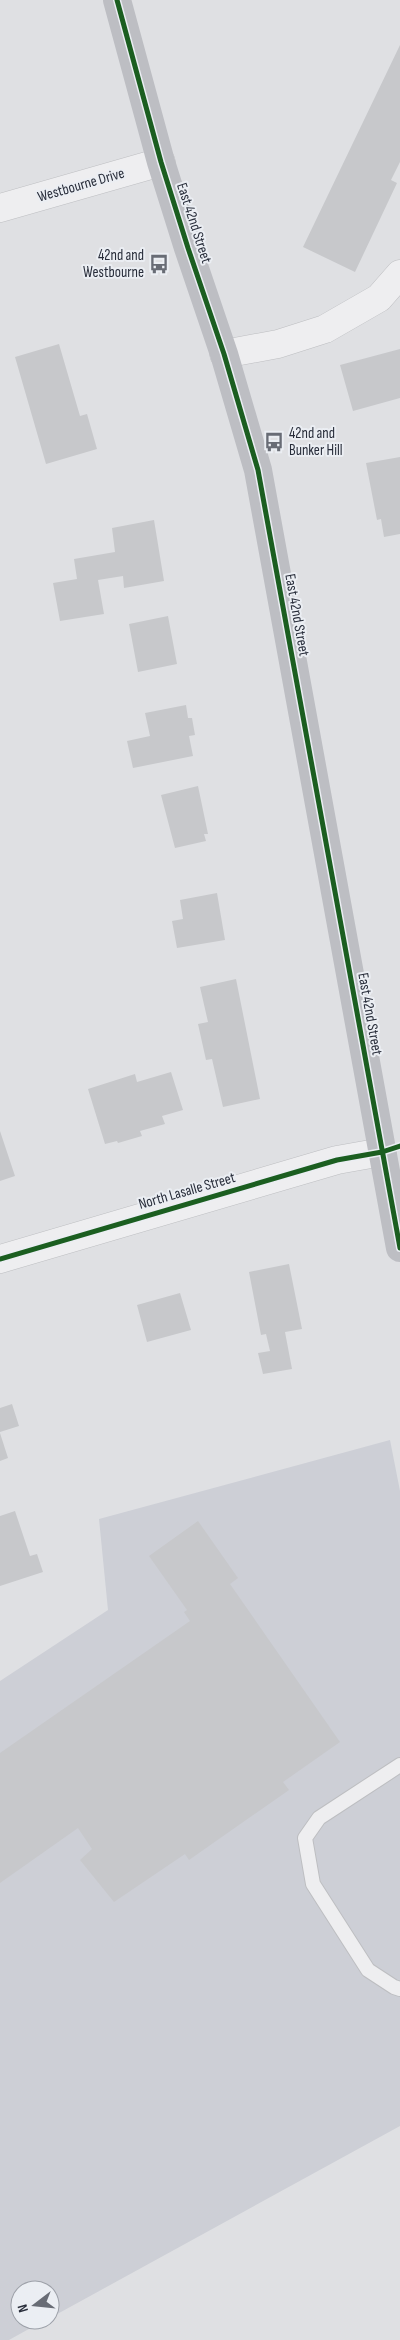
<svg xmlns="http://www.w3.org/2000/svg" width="400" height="2340" font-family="'Sofia Sans Condensed',sans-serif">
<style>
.built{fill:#cdcfd6}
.building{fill:#c7c8cb}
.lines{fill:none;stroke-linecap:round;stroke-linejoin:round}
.lane-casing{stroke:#bdbec1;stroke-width:16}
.street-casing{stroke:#bdbec1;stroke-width:29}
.lane{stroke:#eeeef0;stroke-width:14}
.street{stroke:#eeeef0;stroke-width:28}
.secondary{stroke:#bdbec3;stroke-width:28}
.cycleway-casing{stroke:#ebeef3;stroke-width:8}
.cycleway{stroke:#1b5e20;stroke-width:5}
.labels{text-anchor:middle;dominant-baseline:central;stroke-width:4;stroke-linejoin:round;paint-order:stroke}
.street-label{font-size:15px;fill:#282d3a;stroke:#ebeef3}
.poi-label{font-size:15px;fill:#282d3a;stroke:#ebeef3;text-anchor:end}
</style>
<rect width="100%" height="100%" fill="#dfe0e3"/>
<path class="built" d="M390,1440L400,1491V2126L50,2318V2290H20V2320H45L9,2340H0V1681L108,1610L99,1519Z"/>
<path class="building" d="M400,45V162L391,180L397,183L355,272L303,247Z
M59,344L80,416L87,414L97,449L46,464L15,357Z
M400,349V398L353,411L340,365Z
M400,457V534L384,537L381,519L377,520L366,463Z
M154,520L164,581L124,588L123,576L98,580L104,614L60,621L53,583L77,579L74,559L115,552L112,528Z
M168,616L177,664L138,672L129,624Z
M186,705L188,718H192L195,735L189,736L193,756L133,768L127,741L150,736L145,713Z
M198,786L208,834H204L206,841L175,848L161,795Z
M217,893L225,940L177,948L172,921L183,919L180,900Z
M236,979L260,1099L223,1107L212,1059L206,1060L198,1024L208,1022L200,987Z
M171,1072L183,1110L162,1116L165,1124L140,1131L142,1136L118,1143L117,1141L105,1144L88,1089L135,1074L137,1082Z
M0,1131L15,1176L0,1181Z
M289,1264L302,1329L285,1332L292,1369L263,1374L258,1353L270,1351L266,1334L261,1335L249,1272Z
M180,1293L191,1330L147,1342L137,1305Z
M12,1404L19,1426L0,1432V1408Z
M0,1433L8,1458L0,1461Z
M15,1511L30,1556L37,1554L43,1572L0,1586V1516Z
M198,1521L238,1578L230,1584L340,1742L283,1782L289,1790L189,1860L185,1854L114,1902L80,1860L92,1849L78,1828L0,1883V1753L190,1621L184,1612L187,1610L149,1556Z"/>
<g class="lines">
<defs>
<path id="lane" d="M400,1765L319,1818L305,1838L313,1884L368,1970L394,1987L400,1989"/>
<path id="street" d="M0,208L161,162
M224,354L278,344L325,329L379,298L400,274
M0,1259L337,1160L382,1152"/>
</defs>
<use href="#lane" class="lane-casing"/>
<use href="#street" class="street-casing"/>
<use href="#lane" class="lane"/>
<use href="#street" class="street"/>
<path class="secondary" d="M117,0L161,162L188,248L224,354L258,470L400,1248"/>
<defs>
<path id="cycleway" d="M117,0L161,162L188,248L224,354L258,470L400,1248
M0,1259L337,1160L382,1152L400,1146"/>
</defs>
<use href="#cycleway" class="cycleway-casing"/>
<use href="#cycleway" class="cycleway"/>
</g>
<defs>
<symbol id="bus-bare" viewBox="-9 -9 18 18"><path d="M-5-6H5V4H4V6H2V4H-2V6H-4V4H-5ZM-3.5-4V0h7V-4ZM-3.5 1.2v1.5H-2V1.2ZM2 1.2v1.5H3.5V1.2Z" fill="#686c75" stroke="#ebeef3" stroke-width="2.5" paint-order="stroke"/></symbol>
</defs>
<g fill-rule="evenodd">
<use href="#bus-bare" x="145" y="250" width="28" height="28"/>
<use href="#bus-bare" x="260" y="428" width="28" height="28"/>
</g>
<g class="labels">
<g class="street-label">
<text transform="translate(81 185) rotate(-16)">Westbourne Drive</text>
<text transform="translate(194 223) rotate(72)">East 42nd Street</text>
<text transform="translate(297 615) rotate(80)">East 42nd Street</text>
<text transform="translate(370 1014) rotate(80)">East 42nd Street</text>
<text transform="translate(187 1191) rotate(-16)">North Lasalle Street</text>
</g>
<g class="poi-label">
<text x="144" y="255">42nd and<tspan x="144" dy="17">Westbourne</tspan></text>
<text x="289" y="433" text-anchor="start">42nd and<tspan x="289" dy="17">Bunker Hill</tspan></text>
</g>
</g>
<g transform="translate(35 2305) rotate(254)"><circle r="24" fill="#ebeef3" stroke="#9da1a9"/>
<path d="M0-4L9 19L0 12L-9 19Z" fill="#686c75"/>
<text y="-8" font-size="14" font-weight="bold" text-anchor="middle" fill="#282d3a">N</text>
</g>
</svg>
